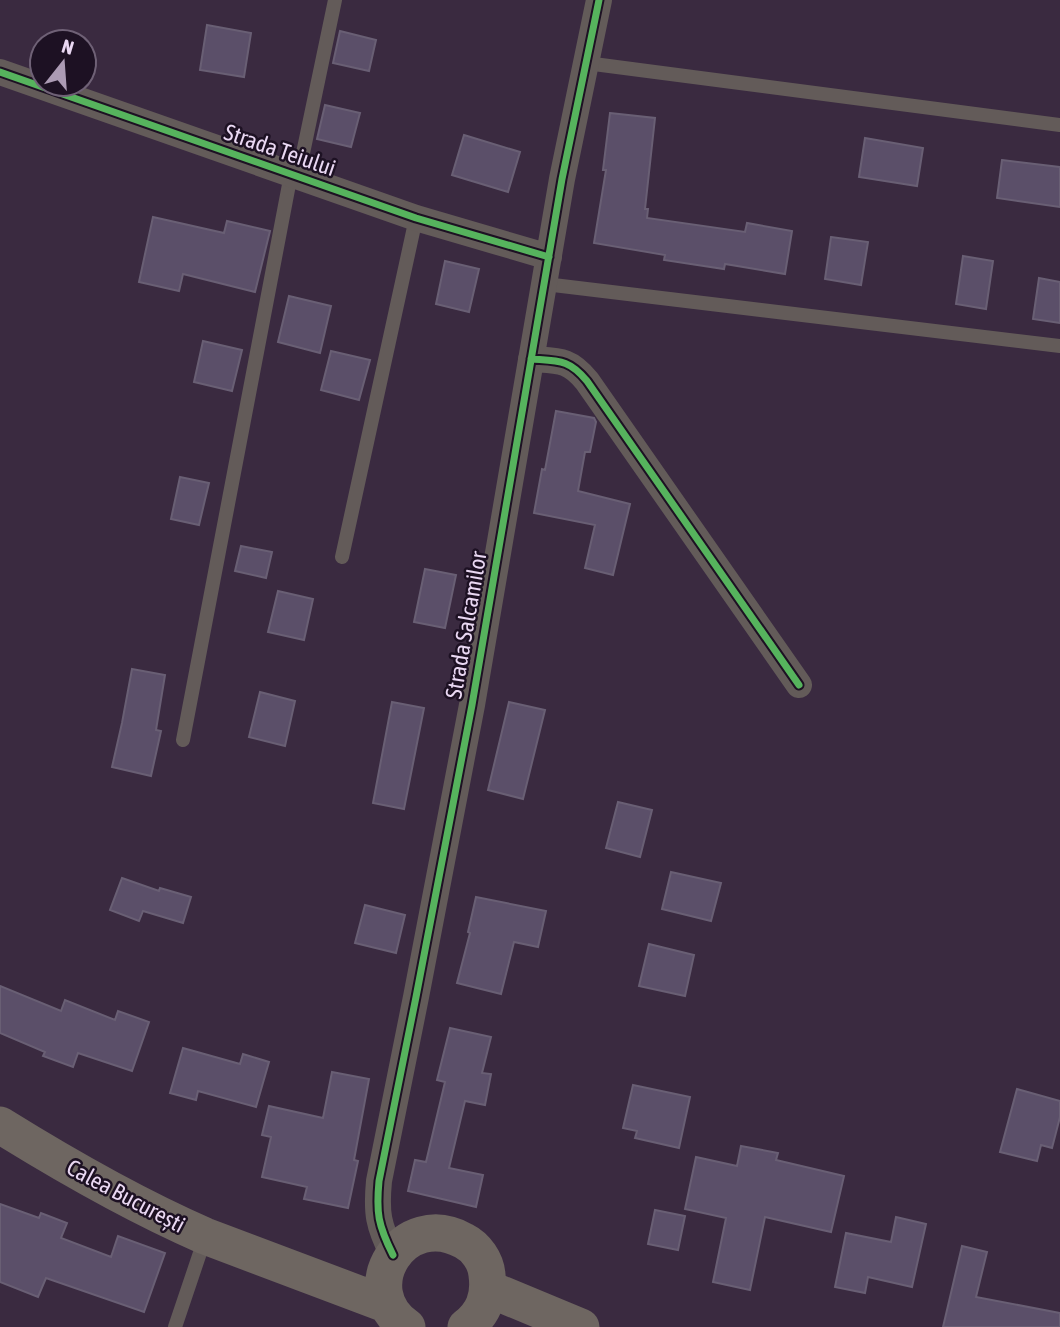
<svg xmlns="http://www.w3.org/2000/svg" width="1060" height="1327" font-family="'Asap Condensed',sans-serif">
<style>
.building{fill:#5b4f69;stroke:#695f74;stroke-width:2}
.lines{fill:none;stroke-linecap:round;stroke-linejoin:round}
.service{stroke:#635b59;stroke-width:14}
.minor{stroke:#635b59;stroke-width:26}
.secondary{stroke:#6e6661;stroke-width:37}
.cycleway-casing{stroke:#1d1123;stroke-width:11}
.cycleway{stroke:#56b35d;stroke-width:7}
.labels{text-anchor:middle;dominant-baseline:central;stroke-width:5;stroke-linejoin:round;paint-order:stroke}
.street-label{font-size:23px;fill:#ead8f3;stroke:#1d1123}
</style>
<rect width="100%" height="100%" fill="#3a2a40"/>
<path class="building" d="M207,25L251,33L244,77L200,70Z
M340,31L376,40L369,71L333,63Z
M325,105L360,113L351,147L317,139Z
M610,113L655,118L645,209H648L647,218L745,232L747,223L792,231L785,274L725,264L724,269L664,260L665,255L594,243L606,170H603Z
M464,135L520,152L508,192L452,175Z
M865,138L923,148L917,186L859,177Z
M1002,160L1060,167V207L997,198Z
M153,217L224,233L227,221L270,231L255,292L183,274L179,291L139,282Z
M831,237L868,242L861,285L825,279Z
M963,256L993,261L986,309L956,304Z
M445,261L479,269L469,312L436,304Z
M1039,278L1060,282V323L1033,319Z
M289,296L331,306L320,353L278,342Z
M203,341L242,350L232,391L194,382Z
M331,351L370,360L359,400L321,390Z
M556,411L594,418L596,422L590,452H585L578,491L630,504L613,575L585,568L595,525L534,513L542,469L545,470Z
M180,477L209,483L199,525L171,519Z
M241,546L272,552L266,578L235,571Z
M425,569L456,575L445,628L414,622Z
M278,591L313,599L304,640L268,632Z
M132,669L165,675L156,730L161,731L151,776L112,767L122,723Z
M260,692L295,701L285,746L249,737Z
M392,702L424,708L404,809L373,803Z
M509,702L545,710L523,799L488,790Z
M618,802L652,810L640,857L606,848Z
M671,872L721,883L711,921L662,909Z
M122,878L159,891L160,888L191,897L183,923L143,911L139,921L110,910Z
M476,897L546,911L538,947L514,942L501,994L457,983L470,933L468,932Z
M365,905L405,915L396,953L355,943Z
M649,944L694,955L685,996L639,986Z
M0,986L61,1011L65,1000L115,1020L118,1011L149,1022L132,1071L78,1053L73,1067L43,1056L45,1052L0,1033Z
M450,1028L491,1037L482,1073L491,1074L485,1105L465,1101L449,1168L483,1175L476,1207L408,1191L415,1160L426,1162L445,1082L437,1080Z
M183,1048L240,1064L243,1054L269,1062L256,1107L198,1091L196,1100L170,1093Z
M332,1072L369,1079L354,1160L358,1161L348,1208L304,1199L307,1187L262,1177L271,1137L262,1135L269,1106L323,1118Z
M633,1085L690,1097L679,1148L635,1138L637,1131L623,1128Z
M1017,1089L1060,1101V1117L1052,1148L1041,1145L1037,1161L1000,1152Z
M741,1146L778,1153L776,1160L844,1176L831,1232L765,1217L750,1290L713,1282L726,1218L685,1209L696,1157L737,1166Z
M0,1204L39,1218L41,1213L67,1223L61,1238L111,1257L118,1236L165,1253L144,1312L46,1278L38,1297L0,1282Z
M655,1210L685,1216L678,1250L648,1244Z
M896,1217L926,1224L912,1287L868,1277L865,1293L835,1287L846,1233L891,1242Z
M962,1246L987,1252L976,1297L1060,1313V1327H943Z"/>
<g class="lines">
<path class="service" d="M586,63L1060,125
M298,177L335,0
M545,284L1060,346
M342,557L416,218
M183,740L291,174
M175,1327L205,1238"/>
<path class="minor" d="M0,72L416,218L549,257
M531,359C559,361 569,359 587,381L799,685
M393,1255C378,1225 376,1213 379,1181L416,997L472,705L562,179L599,0"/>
<path class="secondary" d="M0,1125C66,1166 134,1205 205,1236L388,1305
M489,1289L581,1327
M407,1327C352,1289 404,1207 464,1241C476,1247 486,1261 487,1275C490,1297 483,1314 466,1327"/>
<defs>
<path id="cycleway" d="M0,72L416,218L549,257
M531,359C559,361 569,359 587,381L799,685
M393,1255C378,1225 376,1213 379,1181L416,997L472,705L562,179L599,0"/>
</defs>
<use href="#cycleway" class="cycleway-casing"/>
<use href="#cycleway" class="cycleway"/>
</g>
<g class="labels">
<g class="street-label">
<text transform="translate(280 150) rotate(19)">Strada Teiului</text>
<text transform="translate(466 625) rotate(-80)">Strada Salcamilor</text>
<text transform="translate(126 1196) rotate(28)">Calea București</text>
</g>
</g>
<g transform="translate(63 63) rotate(17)"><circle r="33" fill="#1d1123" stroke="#6f6176" stroke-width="2"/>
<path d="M0-5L12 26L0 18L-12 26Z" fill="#ac9bb4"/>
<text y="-10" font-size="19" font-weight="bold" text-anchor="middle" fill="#ead8f3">N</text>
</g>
</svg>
